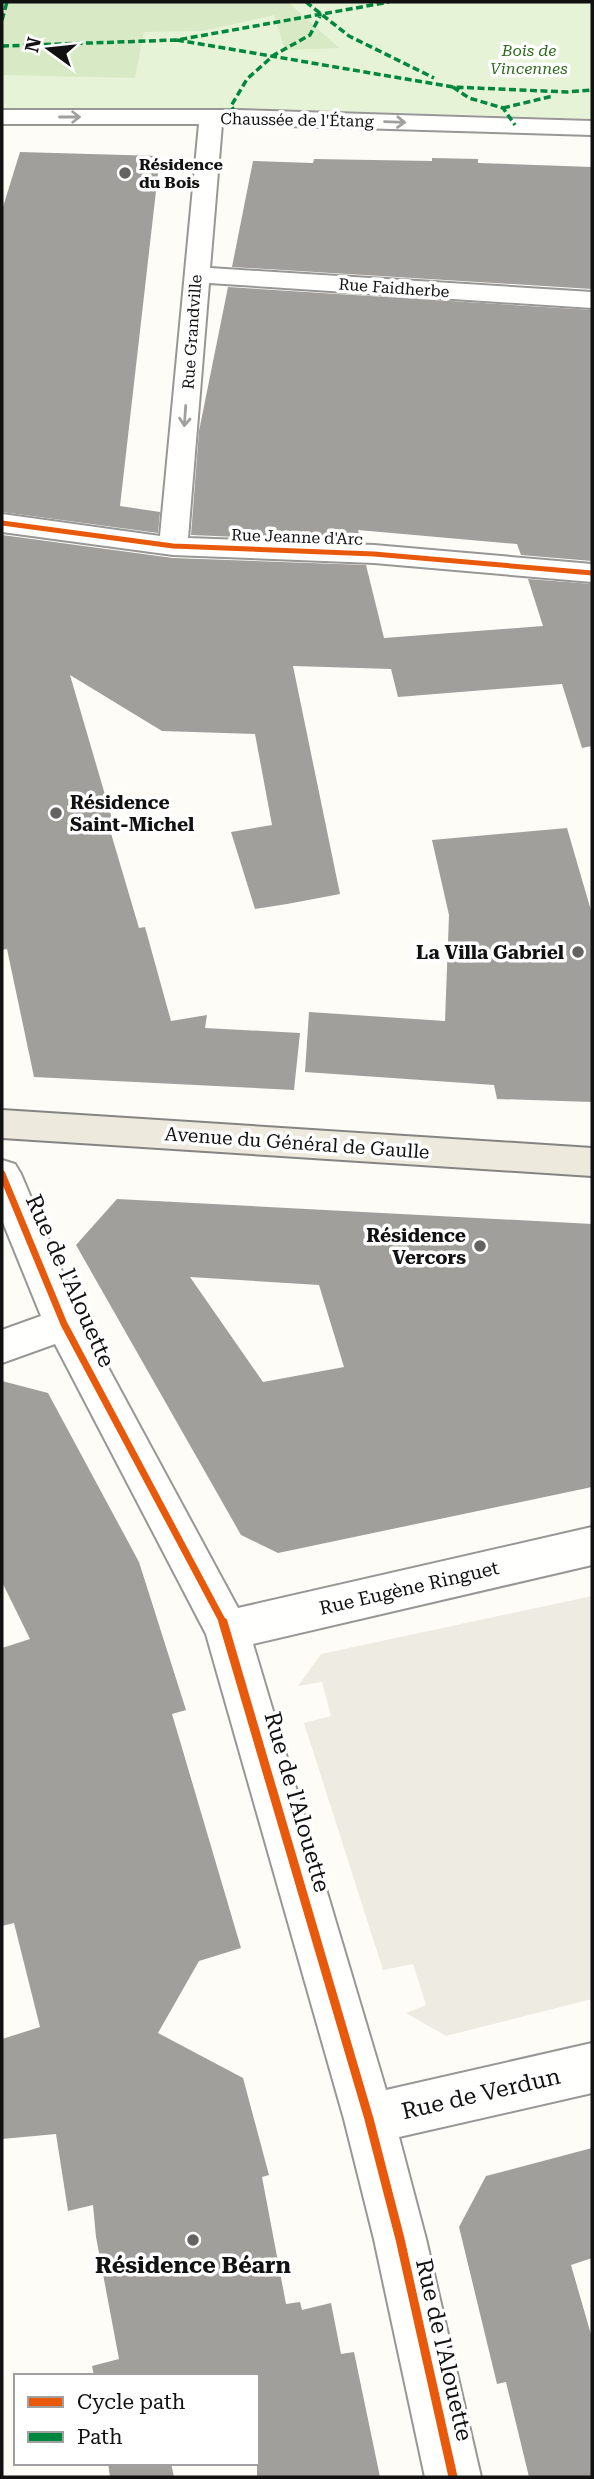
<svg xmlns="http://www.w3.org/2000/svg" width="594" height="2479" font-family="'Roboto Serif',serif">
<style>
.green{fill:#e7f3d7}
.forest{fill:#d8eac5}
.plaza{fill:#edebe2}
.building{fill:#a19f9c;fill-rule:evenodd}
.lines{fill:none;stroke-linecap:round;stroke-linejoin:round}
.minor-casing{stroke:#979795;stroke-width:4}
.major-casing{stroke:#858482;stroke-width:4}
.minor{fill:#fffffe;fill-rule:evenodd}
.major{fill:#ede9dc;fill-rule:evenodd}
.quiet{stroke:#00873e;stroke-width:3.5;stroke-dasharray:7 3.5;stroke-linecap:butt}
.cycleway-far2-casing{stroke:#fff;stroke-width:9}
.cycleway-far1-casing{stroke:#fff;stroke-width:11}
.cycleway-casing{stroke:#fff;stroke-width:13}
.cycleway-far2{stroke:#e8590c;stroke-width:5}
.cycleway-far1{stroke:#e8590c;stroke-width:7}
.cycleway{stroke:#e8590c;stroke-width:9}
.oneway{stroke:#a0a09f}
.poi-dot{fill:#646362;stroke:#fff;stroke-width:2.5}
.labels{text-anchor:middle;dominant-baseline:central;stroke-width:7;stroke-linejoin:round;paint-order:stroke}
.far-park-label{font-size:16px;font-style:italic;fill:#2f6b1f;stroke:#fff}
.far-street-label{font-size:16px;fill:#111;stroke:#fff}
.far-poi-label{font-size:16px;font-weight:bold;fill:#111;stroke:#fff;text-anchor:start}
.poi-label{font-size:19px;font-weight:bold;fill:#111;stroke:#fff;text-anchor:end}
.street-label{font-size:19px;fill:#111;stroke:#fff}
.near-street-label{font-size:23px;fill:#111;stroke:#fff}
.near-poi-label{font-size:23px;font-weight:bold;fill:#111;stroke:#fff}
</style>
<rect width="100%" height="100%" fill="#fdfcf7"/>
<path class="green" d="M2,2H592V119L374,112L2,110Z"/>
<path class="forest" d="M2,2H288L339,48L285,50L274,15L203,31L144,32L135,78L2,75Z"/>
<path class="plaza" d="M592,1596V1999L446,2036L406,2013L426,2005L413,1964L383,1970L304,1723L331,1716L322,1682L298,1686L321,1654Z"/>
<path class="building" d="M20,152L160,156L120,506L160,512L158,533L2,512V210Z
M432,158L478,159V163L592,167V289L232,267L253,161L313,163L314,159L432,161Z
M228,287L592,310V561L521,555L517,544L358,530L361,542L191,535L199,431Z
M2,535L173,558L366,565L384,638L543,626L528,579L592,584V746L582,748L562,684L398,697L391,669L293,666L340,894L287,904L255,909L231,832L272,825L255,734L162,731L70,675L115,829L110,830L139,928L145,927L171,1021L207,1015L205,1028L300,1033L294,1090L34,1077L7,949L2,950Z
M567,828L592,914V1102L497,1099L494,1085L305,1072L309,1012L445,1021L449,915L432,840Z
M117,1199L592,1224V1487L278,1553L241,1535L76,1245ZM190,1277L319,1285L344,1367L263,1382Z
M2,1381L48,1393L139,1562L186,1710L172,1714L241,1948L199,1961L158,2033L243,2078L269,2175L262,2177L286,2304L300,2302L302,2310L331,2303L341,2354L354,2352L380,2477H257V2376H94L92,2366L119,2359L96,2237L93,2205L68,2211L56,2134L2,2139V2039L40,2027L14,1923L2,1926V1648L30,1639L2,1582Z
M592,2148V2258L571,2265L592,2338V2477H529L506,2382L497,2384L459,2227L486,2176Z
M108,2463H171L174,2477H110Z"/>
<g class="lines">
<defs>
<path id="minor" d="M2,110H236L592,121V135L222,124L210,268L592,292V308L209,283L188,538L374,545L592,564V582L374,563L173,555L2,532V514L160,536L199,124H2Z
M2,1160L15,1164L21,1174L83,1321L238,1608L592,1527V1565L253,1644L386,2090L592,2043V2093L399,2137L426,2239L481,2477H425L374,2239L344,2119L206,1634L55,1344L2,1363V1330L41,1316L2,1220Z"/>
<path id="major" d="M2,1110L592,1148V1176L2,1138Z"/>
</defs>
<use href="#minor" class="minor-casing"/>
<use href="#major" class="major-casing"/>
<use href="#minor" class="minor"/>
<use href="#major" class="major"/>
<path class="quiet" d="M306,2L349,36L434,78
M2,20L7,2
M177,40L453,87L567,92L592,90
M2,46L177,40L389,2
M453,87L469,98L503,108L515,125
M503,108L553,96
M236,113L231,106L247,79L274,55L310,35L320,16"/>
<defs>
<path id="cycleway-far2" d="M2,523L173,546L374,554L592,573"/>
<path id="cycleway-far1" d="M2,1174L64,1324L224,1624"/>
<path id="cycleway" d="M223,1622L369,2119L400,2239L453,2477"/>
</defs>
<use href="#cycleway-far2" class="cycleway-far2-casing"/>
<use href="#cycleway-far1" class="cycleway-far1-casing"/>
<use href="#cycleway" class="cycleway-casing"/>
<use href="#cycleway-far2" class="cycleway-far2"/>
<use href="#cycleway-far1" class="cycleway-far1"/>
<use href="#cycleway" class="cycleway"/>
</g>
<defs><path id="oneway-shaft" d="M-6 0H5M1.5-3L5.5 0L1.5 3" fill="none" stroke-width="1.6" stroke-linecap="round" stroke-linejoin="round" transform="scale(1.75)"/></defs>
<g class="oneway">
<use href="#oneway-shaft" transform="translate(70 117)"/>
<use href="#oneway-shaft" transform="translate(395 122) rotate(2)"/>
<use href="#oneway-shaft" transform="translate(185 416) rotate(94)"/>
</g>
<g class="poi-dot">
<circle cx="125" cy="173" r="7"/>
<circle cx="56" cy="813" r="7"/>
<circle cx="578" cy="952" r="7"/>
<circle cx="480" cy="1246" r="7"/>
<circle cx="193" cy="2240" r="7"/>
</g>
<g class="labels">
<g class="far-park-label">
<text x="529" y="50">Bois de<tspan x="529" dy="18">Vincennes</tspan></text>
</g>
<g class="far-street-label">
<text transform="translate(297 120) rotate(1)">Chaussée de l'Étang</text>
<text transform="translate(394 288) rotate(4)">Rue Faidherbe</text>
<text transform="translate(192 332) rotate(-86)">Rue Grandville</text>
<text transform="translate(297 537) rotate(2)">Rue Jeanne d'Arc</text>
</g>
<g class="far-poi-label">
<text x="139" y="164">Résidence<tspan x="139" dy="18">du Bois</tspan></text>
</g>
<g class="poi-label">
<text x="70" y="802" text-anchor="start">Résidence<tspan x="70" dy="22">Saint-Michel</tspan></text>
<text x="564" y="952">La Villa Gabriel</text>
<text x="466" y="1235">Résidence<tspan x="466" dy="22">Vercors</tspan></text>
</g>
<g class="street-label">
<text transform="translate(297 1143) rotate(4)">Avenue du Général de Gaulle</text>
<text transform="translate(409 1588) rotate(-13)">Rue Eugène Ringuet</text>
</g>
<g class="near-street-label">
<text transform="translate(70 1281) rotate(66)">Rue de l'Alouette</text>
<text transform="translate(297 1802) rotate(74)">Rue de l'Alouette</text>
<text transform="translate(481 2094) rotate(-13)">Rue de Verdun</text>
<text transform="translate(444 2350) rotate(77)">Rue de l'Alouette</text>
</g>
<g class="near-poi-label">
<text x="193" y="2265">Résidence Béarn</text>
</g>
</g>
<rect width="594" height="2479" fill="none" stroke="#111111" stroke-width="7"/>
<rect x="14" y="2374" width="245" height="91" fill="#ffffff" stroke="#a0a0a0" stroke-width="2"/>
<rect x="28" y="2397" width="35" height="10" fill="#e8590c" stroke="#a0a0a0" stroke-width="2"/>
<text x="77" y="2409" font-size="21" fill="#111111">Cycle path</text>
<rect x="28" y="2432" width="35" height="10" fill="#00873e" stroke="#a0a0a0" stroke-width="2"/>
<text x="77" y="2444" font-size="21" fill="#111111">Path</text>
<g transform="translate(49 49) rotate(285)" stroke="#ffffff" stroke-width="5" paint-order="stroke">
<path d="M0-5L12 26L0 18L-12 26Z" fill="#111111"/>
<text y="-10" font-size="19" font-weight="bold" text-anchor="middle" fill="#111111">N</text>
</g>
</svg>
